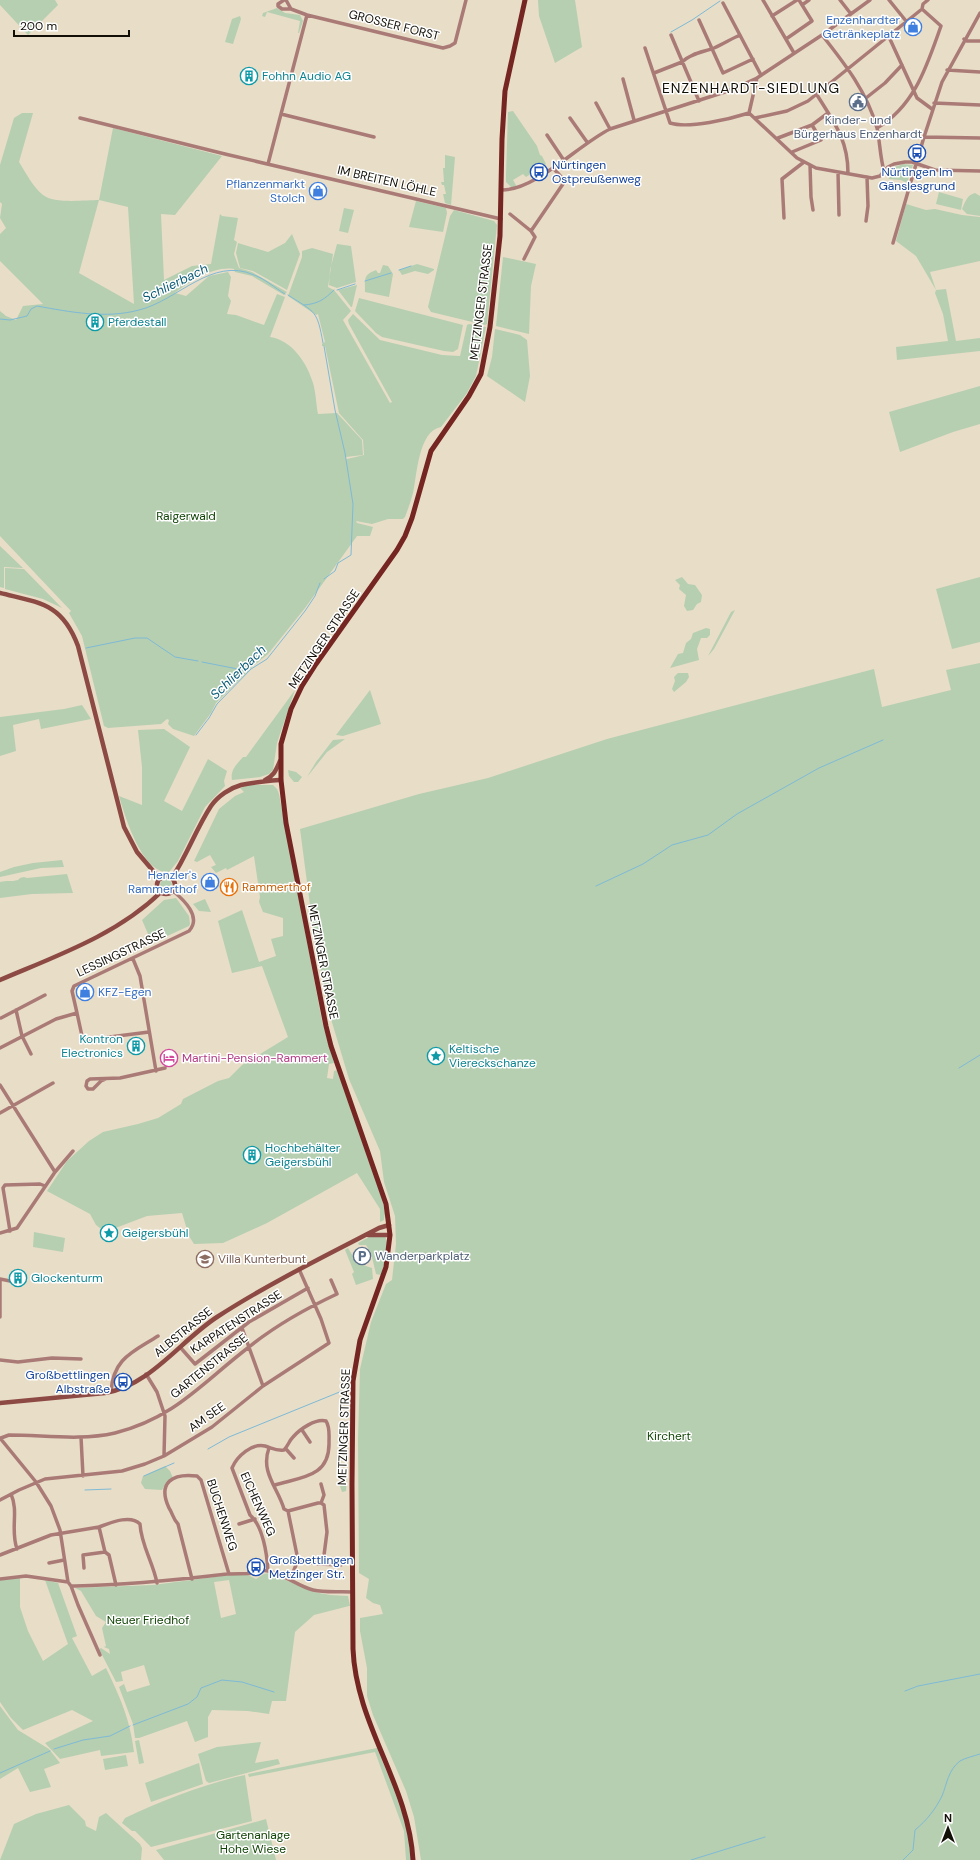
<svg xmlns="http://www.w3.org/2000/svg" width="980" height="1860" font-family="'DM Sans',sans-serif">
<style>
.green{fill:#b6cfb1;fill-rule:evenodd}
.lines{fill:none;stroke-linecap:round;stroke-linejoin:round}
.stream{stroke:#7ebad6;stroke-width:1}
.street{stroke:#aa7b76;stroke-width:3.5}
.secondary{stroke:#8d4a45;stroke-width:4.5}
.primary{stroke:#752522;stroke-width:5}
.labels{text-anchor:middle;dominant-baseline:central;stroke-width:3;stroke-linejoin:round;paint-order:stroke}
.shop-label{font-size:12px;fill:#366cbe;stroke:#fff;text-anchor:end}
.street-label{font-size:12px;fill:#120f07;stroke:#fff}
.culture-label{font-size:12px;fill:#0d838f;stroke:#fff;text-anchor:start}
.service-label{font-size:12px;fill:#4e5e75;stroke:#fff}
.transit-label{font-size:12px;fill:#164399;stroke:#fff;text-anchor:start}
.park-label{font-size:12px;fill:#114406;stroke:#fff}
.food-label{font-size:12px;fill:#c56008;stroke:#fff;text-anchor:start}
.hotel-label{font-size:12px;fill:#b23c85;stroke:#fff;text-anchor:start}
.education-label{font-size:12px;fill:#785e54;stroke:#fff;text-anchor:start}
.water-label{font-size:13px;font-style:italic;fill:#0a5a76;stroke:#fff}
.quarter-label{font-size:14px;letter-spacing:1px;fill:#120f07;stroke:#fff}
</style>
<rect width="100%" height="100%" fill="#e8ddc7"/>
<path class="green" d="M0,0H55L58,5L28,35L0,5Z
M538,0H575L582,47L555,63L539,16Z
M277,8L285,13L300,15L303,21L299,33H298L300,21L267,12L265,17L262,16L263,13Z
M240,16L241,19L233,44L225,42L232,19Z
M513,111L537,146L540,155L542,156L546,164L526,177L523,174L513,180L517,187L512,188L506,182V175L508,112Z
M22,113H33L19,162C26,173 33,187 43,195C54,204 85,200 99,200L113,128L222,156L175,215L161,214L164,280L192,266L211,264L220,214L222,216L238,218L234,240L237,242L234,254L239,268L252,272L287,292L284,295L252,276L235,272L234,269C214,266 190,281 175,293L186,296L209,276L228,272L231,277L228,296L231,301L227,314L236,315L264,325L277,294L285,297L270,337C292,340 307,363 313,383C316,393 316,404 318,414L337,413L362,440L363,455L346,457L347,462V459L364,455L363,440L339,413L325,346H322V344L325,342L318,314L316,315L288,296L302,257V251L312,248L333,254L328,287L334,290L351,311L343,320L390,403L392,402L349,324L348,320L353,314L380,340L442,355L460,356L467,325L469,324L486,327L476,376L467,393L441,427C418,431 417,476 413,493C411,501 408,509 405,517L403,519H388L372,524L356,521L357,523L373,527L370,536H357L305,608L268,654L253,666L216,703L211,713L194,736L173,729L168,724L169,720L167,719L161,724L108,728L104,726L82,636L69,613L71,611L0,536V311L6,316L16,320L23,306L43,304L0,261V234L6,228L0,218L2,204L0,202V165L14,118ZM99,200L128,207L134,304L79,273Z
M445,155L455,157L451,205L445,203L443,194H446L444,185H442L441,182H444L443,168H445Z
M903,164L913,165L907,183L901,180L889,179L887,174L893,170L892,168Z
M939,192L963,199L961,210L936,204Z
M975,193L980,196V216L967,214L962,209C965,202 967,195 975,193Z
M416,201L446,208L447,213L443,232L409,227Z
M906,204L926,210L935,209L962,215L980,217V261L930,272L936,290L946,289L956,341L980,338V351L897,360L896,347L948,341L943,314L935,293L936,290L916,256L896,241Z
M344,208L354,210L348,233L339,231Z
M454,210L494,221L497,225L487,324L485,325L431,312L428,307L450,216Z
M292,234L300,254L287,290L253,271L240,268L236,253L238,243L268,252L285,243Z
M337,244L351,246L356,282L337,288L329,285L330,270Z
M503,257L536,264L531,286L529,334L496,326Z
M417,264L434,269V270L428,274L415,271L402,275L399,270Z
M383,265L388,266L393,274L389,297L365,292C365,279 363,275 376,270L378,273H380Z
M357,285L352,307H351L338,290Z
M359,298L463,325L458,349L453,352L444,351L382,337L376,333L355,311Z
M495,329L520,335L527,340L530,376L525,402L487,376L492,357Z
M980,386V424L953,432L900,452L889,412Z
M0,546L23,568L4,567V588L0,587Z
M5,568L24,569L62,608L43,599L5,589Z
M682,577L688,584L695,585L702,595L701,602L697,604L693,610L687,611L684,606L686,595L679,589L680,585L675,580Z
M980,577V642L952,649L936,589Z
M735,610L714,649L708,656L731,612Z
M706,628L710,629V635L707,638H701L697,649L699,660L670,668L678,654L683,653L686,643L691,639L693,633Z
M980,663V1860H421L414,1817L406,1791L373,1715L367,1696V1668L360,1631V1618L383,1614L380,1605L373,1603L366,1598L369,1579L359,1573L358,1439L360,1369L371,1322L386,1284L392,1280L396,1244L395,1216L384,1182L380,1151L349,1079L331,1019L315,943L300,829L419,794L488,778L607,739L874,669L882,707L951,690L946,670Z
M678,673H688L689,677L686,682L674,692L672,689L675,681L674,677Z
M295,690L277,743L273,770L269,774L260,777L232,780C230,770 237,764 243,757H246Z
M370,690L381,724L343,736L336,735Z
M82,705L91,719L41,729L39,719L13,725L16,751L0,756V717L64,709Z
M164,729L190,747L164,801L182,811L208,759L227,771L224,781L225,786L205,807L178,861L169,872C142,874 125,816 119,796L142,805V767L138,730Z
M345,739L327,752L307,777L316,762L333,740Z
M288,770L296,772L302,777L298,782H294L289,776Z
M249,785H273L277,789L279,794L322,1021L334,1063L329,1064L327,1078L333,1079L334,1071L337,1070L382,1199L385,1213L384,1220L380,1222V1209L357,1173L267,1223L223,1243L194,1244L189,1236L182,1213L147,1216L105,1232L96,1225L90,1214L47,1191L67,1161L89,1141L103,1132L138,1124L158,1118L181,1104L183,1099L218,1081L229,1078L242,1065L288,1037L262,966L232,973L218,921L242,910L259,962L276,956L271,939L283,936V918L263,912L259,902L260,897L254,856L227,870L226,868L216,873L211,867L216,865L210,855L197,862L194,861L219,809L235,796L244,792L240,788Z
M62,860L64,867L41,868L0,877V872L14,867L33,863Z
M67,874L73,893L32,894L0,898V882C7,880 11,882 18,880L20,878L24,877L27,878Z
M160 885a6 6 0 1 1 12 0a6 6 0 1 1-12 0Z
M176,898L189,916L190,924L189,926L152,943L142,920L164,900Z
M205,899L211,912L199,911L193,904Z
M34,1232L65,1238L63,1252L33,1247Z
M385,1236C391,1247 384,1264 381,1275L376,1274L371,1253L366,1245H359L358,1243L369,1237Z
M348,1248L357,1263L372,1268L373,1279L356,1285L352,1274L354,1272L345,1250Z
M165,1466L170,1471L173,1478L167,1481L162,1490L145,1489L141,1483L143,1476Z
M342,1475H347L346,1491L342,1492L339,1483Z
M269,1573L314,1592L330,1595L348,1596L350,1606H349L314,1615L295,1632L286,1701H272L269,1714L248,1711L212,1710L208,1717V1737L195,1742L187,1721L139,1738H135L133,1724L119,1687L124,1684L127,1692L150,1685L144,1665L121,1672L123,1681L116,1682L99,1649L101,1648L110,1654L109,1649L104,1647L106,1646L102,1628L106,1622L96,1616L81,1591L75,1588L153,1585L229,1575H248L256,1579L264,1574ZM229,1580L236,1614L221,1618L214,1582Z
M20,1578V1607L28,1631L43,1661L68,1644L45,1580L58,1583L77,1636L72,1638L92,1676L106,1668C120,1697 130,1719 134,1752L101,1756L100,1750L60,1759L45,1743L93,1721L72,1710L23,1730L11,1718L0,1702V1580Z
M0,1706L18,1730L49,1749L60,1763L44,1769L51,1787L30,1792L18,1768L0,1779Z
M139,1740L144,1763L139,1764L135,1741Z
M261,1742L255,1763L278,1759L280,1764L209,1783L206,1781L198,1754L217,1747Z
M377,1748L391,1782L408,1829L411,1860H406L404,1831L375,1752L249,1777L248,1774Z
M126,1755L128,1766L105,1770L103,1759Z
M199,1763L203,1784L151,1802L145,1783Z
M245,1775L252,1821L151,1847L135,1831H132L122,1823L125,1818C163,1800 204,1784 245,1775Z
M69,1805L85,1821L86,1826L96,1831L99,1817L106,1813L140,1844L142,1848L141,1860H0L14,1824L36,1814Z
M266,1819L276,1860H164L156,1850Z"/>
<g class="lines">
<path class="stream" d="M671,32L692,20L720,1
M399,270L411,266
M365,281L391,273
M337,290L355,284
M288,295C316,313 317,310 323,343
M304,305C318,304 325,299 334,290
M0,319L10,320L27,316L31,309L37,306C70,312 106,319 139,310C177,301 212,256 254,275C265,279 275,288 285,294
M324,579L335,571L338,563L351,555L353,504L345,453L335,410L324,346
M86,648L135,638H147L175,657L198,661
M202,662L248,671
M196,735L209,718L217,704L251,669L267,659L305,611L315,596L320,583
M596,886L643,864L672,845L708,835L737,814L819,768L883,740
M959,1068L980,1055
M208,1449L229,1437L342,1391
M144,1476L174,1463
M85,1490L111,1489
M905,1691L918,1686L980,1674
M133,1725L188,1704L197,1697L201,1688L222,1680L242,1682L274,1692
M54,1749L83,1740L110,1736L130,1726
M0,1773L50,1751
M691,1860L765,1837
M903,1860L913,1850L915,1830C927,1820 935,1810 942,1796C947,1784 948,1770 960,1761C965,1758 974,1756 980,1754"/>
<path class="street" d="M284,0L278,4V6L282,9H291L307,15L443,48L450,46L455,43L466,0
M286,0L291,9
M763,0L794,53
M840,0L851,14
M889,0L906,21
M723,3L761,75
M802,5L809,0
M772,16L797,0
M699,20L723,73L753,59
M671,35L699,101
M822,35C845,64 867,92 877,128C880,142 880,157 884,171
M889,37L917,98L932,109
M786,39L812,21L799,0
M964,39L967,41H980
M645,48L670,123C689,129 730,119 749,113
M947,70L980,72
M654,73L682,62C691,53 704,52 714,48C723,44 731,39 740,35
M757,78L749,113L797,158L816,168L872,178L880,176L888,167L894,164L905,162H912L935,170L980,171
M623,79L634,120
M817,95C834,122 848,140 848,173
M866,98L885,83L902,65
M596,103L610,129
M934,103L980,105
M281,114L307,15
M80,118L225,154L501,219
M570,118L587,142
M755,118L787,111L808,101L922,9L923,4L928,0
M877,128C915,106 927,65 941,26L922,9
M547,135L563,159
M924,137L980,138
M778,138L812,125
M792,152L821,140L812,125L828,113
M268,164L281,114L374,137
M810,165L811,197L813,210
M838,172L839,215
M502,190C536,190 578,145 610,129L731,90L757,78L822,35L870,0
M510,214L531,231L565,181L553,168
M784,218L782,179L804,162
M866,221L868,206L867,177
M893,243L924,137L942,82L980,13
M524,259L535,237L531,231
M133,959L140,976L156,1071
M16,1010L22,1036L31,1054
M77,1013L82,1036L86,1040L149,1032
M1,1018L45,995
M0,1048L56,1019L77,1013L72,991L74,986L189,931C202,917 184,900 173,891
M106,1079L101,1081L93,1089H88L86,1086L87,1081L90,1079L120,1078L165,1068
M0,1085L55,1172
M0,1113L53,1083
M10,1231L3,1188L5,1185L40,1184L45,1186
M0,1233L17,1228L55,1172L73,1151
M0,1279L20,1283
M0,1317V1279
M242,1328L263,1386
M180,1347L195,1364L249,1322L308,1288
M0,1360L18,1362L52,1358L81,1359
M146,1374L157,1392L165,1416L164,1456
M111,1392C113,1358 133,1352 158,1336
M302,1430L310,1442
M81,1437L83,1476
M0,1438L36,1482L51,1506L60,1530L68,1582
M1,1438L9,1435C44,1435 80,1441 115,1433C175,1418 203,1382 249,1347C275,1326 307,1308 337,1294L331,1280
M269,1448C260,1472 278,1488 284,1509L288,1511L298,1560L290,1580
M286,1449L294,1458
M321,1484L324,1495L321,1503
M11,1494C19,1512 10,1530 17,1549
M0,1500L19,1490L45,1479L122,1471L145,1464L164,1456L212,1427L263,1386L329,1343L321,1319L299,1269
M288,1511L318,1503H321L324,1505L327,1532L323,1563
M239,1524L255,1519
M0,1555L51,1535L99,1527
M298,1560L319,1564L341,1565
M49,1563L64,1560
M84,1568L83,1555L105,1552
M268,1571C267,1554 263,1526 250,1515L232,1468C237,1456 252,1443 265,1446C272,1448 276,1451 284,1450C288,1446 289,1441 293,1437C300,1429 316,1418 326,1421C330,1427 329,1435 329,1442C330,1477 302,1477 275,1485
M249,1572C271,1563 293,1585 313,1590C326,1593 340,1591 353,1592
M0,1579L26,1576L68,1582
M192,1579L178,1524C173,1519 173,1514 169,1508C157,1482 173,1473 197,1476L201,1480L229,1574
M68,1582L71,1586H75C126,1585 176,1580 227,1574C238,1573 254,1575 263,1571
M116,1585L109,1555L105,1552L99,1527C110,1523 130,1514 140,1524C141,1545 153,1562 157,1583
M71,1586L78,1605L100,1655"/>
<path class="secondary" d="M0,593C40,603 62,603 78,646L124,827L137,852L160,879
M265,780C274,776 276,770 280,761
M157 885a9 9 0 1 1 18 0a9 9 0 1 1-18 0Z
M172,878C187,855 196,829 211,806C218,796 230,788 241,785C254,782 268,781 281,780
M0,980C56,956 117,935 161,892
M368,1235H390
M0,1403L105,1393C151,1385 180,1341 217,1317C268,1284 325,1256 379,1228L389,1225"/>
<path class="primary" d="M413,1860C409,1785 356,1725 353,1649L352,1484L353,1381L360,1340L386,1267L390,1235L386,1204L331,1046L326,1026L286,823L281,780V744L291,709L302,686L316,664L397,550L405,536L412,518L431,451L469,396L481,374L490,327L500,236L502,139L505,91L525,0"/>
</g>
<defs>
<symbol id="shop-ring" viewBox="-11 -11 22 22"><circle r="9.5" fill="#fff" stroke="#3f7fe0" stroke-width="1.5"/><path d="M-5-2.5h2.3a2.7 3.5 0 0 1 5.4 0H5L5.5 6h-11ZM-1.5-2.5h3a1.5 2.3 0 0 0-3 0Z" fill="#3f7fe0"/></symbol>
<symbol id="building-ring" viewBox="-11 -11 22 22"><circle r="9.5" fill="#fff" stroke="#0f9aa8" stroke-width="1.5"/><path d="M-4-6H4V6H1V3H-1V6H-4ZM-2.5-4.3h1.7v1.8h-1.7ZM.8-4.3h1.7v1.8H.8ZM-2.5-1h1.7V.8h-1.7ZM.8-1h1.7V.8H.8Z" fill="#0f9aa8"/></symbol>
<symbol id="civic-ring" viewBox="-11 -11 22 22"><circle r="9.5" fill="#fff" stroke="#5c6f8a" stroke-width="1.5"/><path d="M-.6-6.5H3V-4.5H.6V-3L4-1V1h2V6H-6V1h2V-1L-.6-3ZM-1.2 2.5V6h2.4V2.5Z" fill="#5c6f8a"/></symbol>
<symbol id="bus-ring" viewBox="-11 -11 22 22"><circle r="9.5" fill="#fff" stroke="#1a4fb4" stroke-width="1.5"/><path d="M-5-6H5V4H4V6H2V4H-2V6H-4V4H-5ZM-3.5-4V0h7V-4ZM-3.5 1.2v1.5H-2V1.2ZM2 1.2v1.5H3.5V1.2Z" fill="#1a4fb4"/></symbol>
<symbol id="restaurant-ring" viewBox="-11 -11 22 22"><circle r="9.5" fill="#fff" stroke="#e8710a" stroke-width="1.5"/><path d="M-5-6h1v4h1v-4h1v4h1v-4h1v5L-1.5 .5V6h-2V.5L-5-1ZM5-6V6H3V1.5H1.5Q1.5-4 5-6Z" fill="#e8710a"/></symbol>
<symbol id="sight-ring" viewBox="-11 -11 22 22"><circle r="9.5" fill="#fff" stroke="#0f9aa8" stroke-width="1.5"/><path d="M0-6L1.8-2.2L6-1.7L2.9 1.2L3.7 5.4L0 3.3L-3.7 5.4L-2.9 1.2L-6-1.7L-1.8-2.2Z" fill="#0f9aa8"/></symbol>
<symbol id="hotel-ring" viewBox="-11 -11 22 22"><circle r="9.5" fill="#fff" stroke="#d1479c" stroke-width="1.5"/><path d="M-6-4.5h1.5V1H6V5H4.5V3h-9V5H-6ZM-4 0a1.8 1.8 0 1 1 3.6 0ZM.5 0V-2.5h3Q6-2.5 6 0Z" fill="#d1479c"/></symbol>
<symbol id="parking-ring" viewBox="-11 -11 22 22"><circle r="9.5" fill="#fff" stroke="#5c6f8a" stroke-width="1.5"/><path d="M-3.5-5.5H1a3.5 3.5 0 0 1 0 7H-1V5.5H-3.5ZM-1-3.4V-.6H.8a1.4 1.4 0 0 0 0-2.8Z" fill="#5c6f8a"/></symbol>
<symbol id="school-ring" viewBox="-11 -11 22 22"><circle r="9.5" fill="#fff" stroke="#8d6e63" stroke-width="1.5"/><path d="M0-5L7-2L0 1L-7-2ZM-4 1L0 2.5L4 1V4Q0 6-4 4Z" fill="#8d6e63"/></symbol>
</defs>
<g fill-rule="evenodd">
<use href="#shop-ring" x="903" y="17" width="20" height="20"/>
<use href="#building-ring" x="239" y="66" width="20" height="20"/>
<use href="#civic-ring" x="848" y="92" width="20" height="20"/>
<use href="#bus-ring" x="907" y="143" width="20" height="20"/>
<use href="#bus-ring" x="529" y="162" width="20" height="20"/>
<use href="#shop-ring" x="308" y="181" width="20" height="20"/>
<use href="#building-ring" x="85" y="312" width="20" height="20"/>
<use href="#shop-ring" x="200" y="872" width="20" height="20"/>
<use href="#restaurant-ring" x="219" y="877" width="20" height="20"/>
<use href="#shop-ring" x="75" y="982" width="20" height="20"/>
<use href="#building-ring" x="126" y="1036" width="20" height="20"/>
<use href="#sight-ring" x="426" y="1046" width="20" height="20"/>
<use href="#hotel-ring" x="159" y="1048" width="20" height="20"/>
<use href="#building-ring" x="242" y="1145" width="20" height="20"/>
<use href="#sight-ring" x="99" y="1223" width="20" height="20"/>
<use href="#parking-ring" x="352" y="1246" width="20" height="20"/>
<use href="#school-ring" x="195" y="1249" width="20" height="20"/>
<use href="#building-ring" x="8" y="1268" width="20" height="20"/>
<use href="#bus-ring" x="113" y="1372" width="20" height="20"/>
<use href="#bus-ring" x="246" y="1557" width="20" height="20"/>
</g>
<g class="labels">
<g class="shop-label">
<text x="900" y="20">Enzenhardter<tspan x="900" dy="14">Getränkeplatz</tspan></text>
<text x="305" y="184">Pflanzenmarkt<tspan x="305" dy="14">Stolch</tspan></text>
<text x="197" y="875">Henzler's<tspan x="197" dy="14">Rammerthof</tspan></text>
<text x="98" y="992" text-anchor="start">KFZ-Egen</text>
</g>
<g class="street-label">
<text transform="translate(394 25) rotate(14)">GROSSER FORST</text>
<text transform="translate(387 181) rotate(13)">IM BREITEN LÖHLE</text>
<text transform="translate(481 302) rotate(-83)">METZINGER STRASSE</text>
<text transform="translate(324 639) rotate(-56)">METZINGER STRASSE</text>
<text transform="translate(121 953) rotate(-25)">LESSINGSTRASSE</text>
<text transform="translate(323 962) rotate(79)">METZINGER STRASSE</text>
<text transform="translate(236 1322) rotate(-33)">KARPATENSTRASSE</text>
<text transform="translate(183 1332) rotate(-39)">ALBSTRASSE</text>
<text transform="translate(209 1366) rotate(-39)">GARTENSTRASSE</text>
<text transform="translate(207 1417) rotate(-35)">AM SEE</text>
<text transform="translate(344 1427) rotate(-88)">METZINGER STRASSE</text>
<text transform="translate(258 1504) rotate(66)">EICHENWEG</text>
<text transform="translate(222 1515) rotate(72)">BUCHENWEG</text>
</g>
<g class="culture-label">
<text x="262" y="76">Fohhn Audio AG</text>
<text x="108" y="322">Pferdestall</text>
<text x="123" y="1039" text-anchor="end">Kontron<tspan x="123" dy="14">Electronics</tspan></text>
<text x="449" y="1049">Keltische<tspan x="449" dy="14">Viereckschanze</tspan></text>
<text x="265" y="1148">Hochbehälter<tspan x="265" dy="14">Geigersbühl</tspan></text>
<text x="122" y="1233">Geigersbühl</text>
<text x="31" y="1278">Glockenturm</text>
</g>
<g class="service-label">
<text x="858" y="120">Kinder- und<tspan x="858" dy="14">Bürgerhaus Enzenhardt</tspan></text>
<text x="375" y="1256" text-anchor="start">Wanderparkplatz</text>
</g>
<g class="transit-label">
<text x="552" y="165">Nürtingen<tspan x="552" dy="14">Ostpreußenweg</tspan></text>
<text x="917" y="172" text-anchor="middle">Nürtingen Im<tspan x="917" dy="14">Gänslesgrund</tspan></text>
<text x="110" y="1375" text-anchor="end">Großbettlingen<tspan x="110" dy="14">Albstraße</tspan></text>
<text x="269" y="1560">Großbettlingen<tspan x="269" dy="14">Metzinger Str.</tspan></text>
</g>
<g class="park-label">
<text x="186" y="516">Raigerwald</text>
<text x="669" y="1436">Kirchert</text>
<text x="148" y="1620">Neuer Friedhof</text>
<text x="253" y="1835">Gartenanlage<tspan x="253" dy="14">Hohe Wiese</tspan></text>
</g>
<g class="food-label">
<text x="242" y="887">Rammerthof</text>
</g>
<g class="hotel-label">
<text x="182" y="1058">Martini-Pension-Rammert</text>
</g>
<g class="education-label">
<text x="218" y="1259">Villa Kunterbunt</text>
</g>
<g class="water-label">
<text transform="translate(175 283) rotate(-26)">Schlierbach</text>
<text transform="translate(238 672) rotate(-44)">Schlierbach</text>
</g>
<g class="quarter-label">
<text x="751" y="88">ENZENHARDT-SIEDLUNG</text>
</g>
</g>
<g transform="translate(948 1828)" stroke="#ffffff" stroke-width="3" paint-order="stroke">
<path d="M0-3L7 15L0 10L-7 15Z" fill="#120f07"/>
<text y="-6" font-size="11" font-weight="bold" text-anchor="middle" fill="#120f07">N</text>
</g>
<path d="M14 30v6h115v-6" fill="none" stroke="#120f07" stroke-width="2"/>
<text x="20" y="30" font-size="12" fill="#120f07" stroke="#ffffff" stroke-width="3" paint-order="stroke">200 m</text>
</svg>
